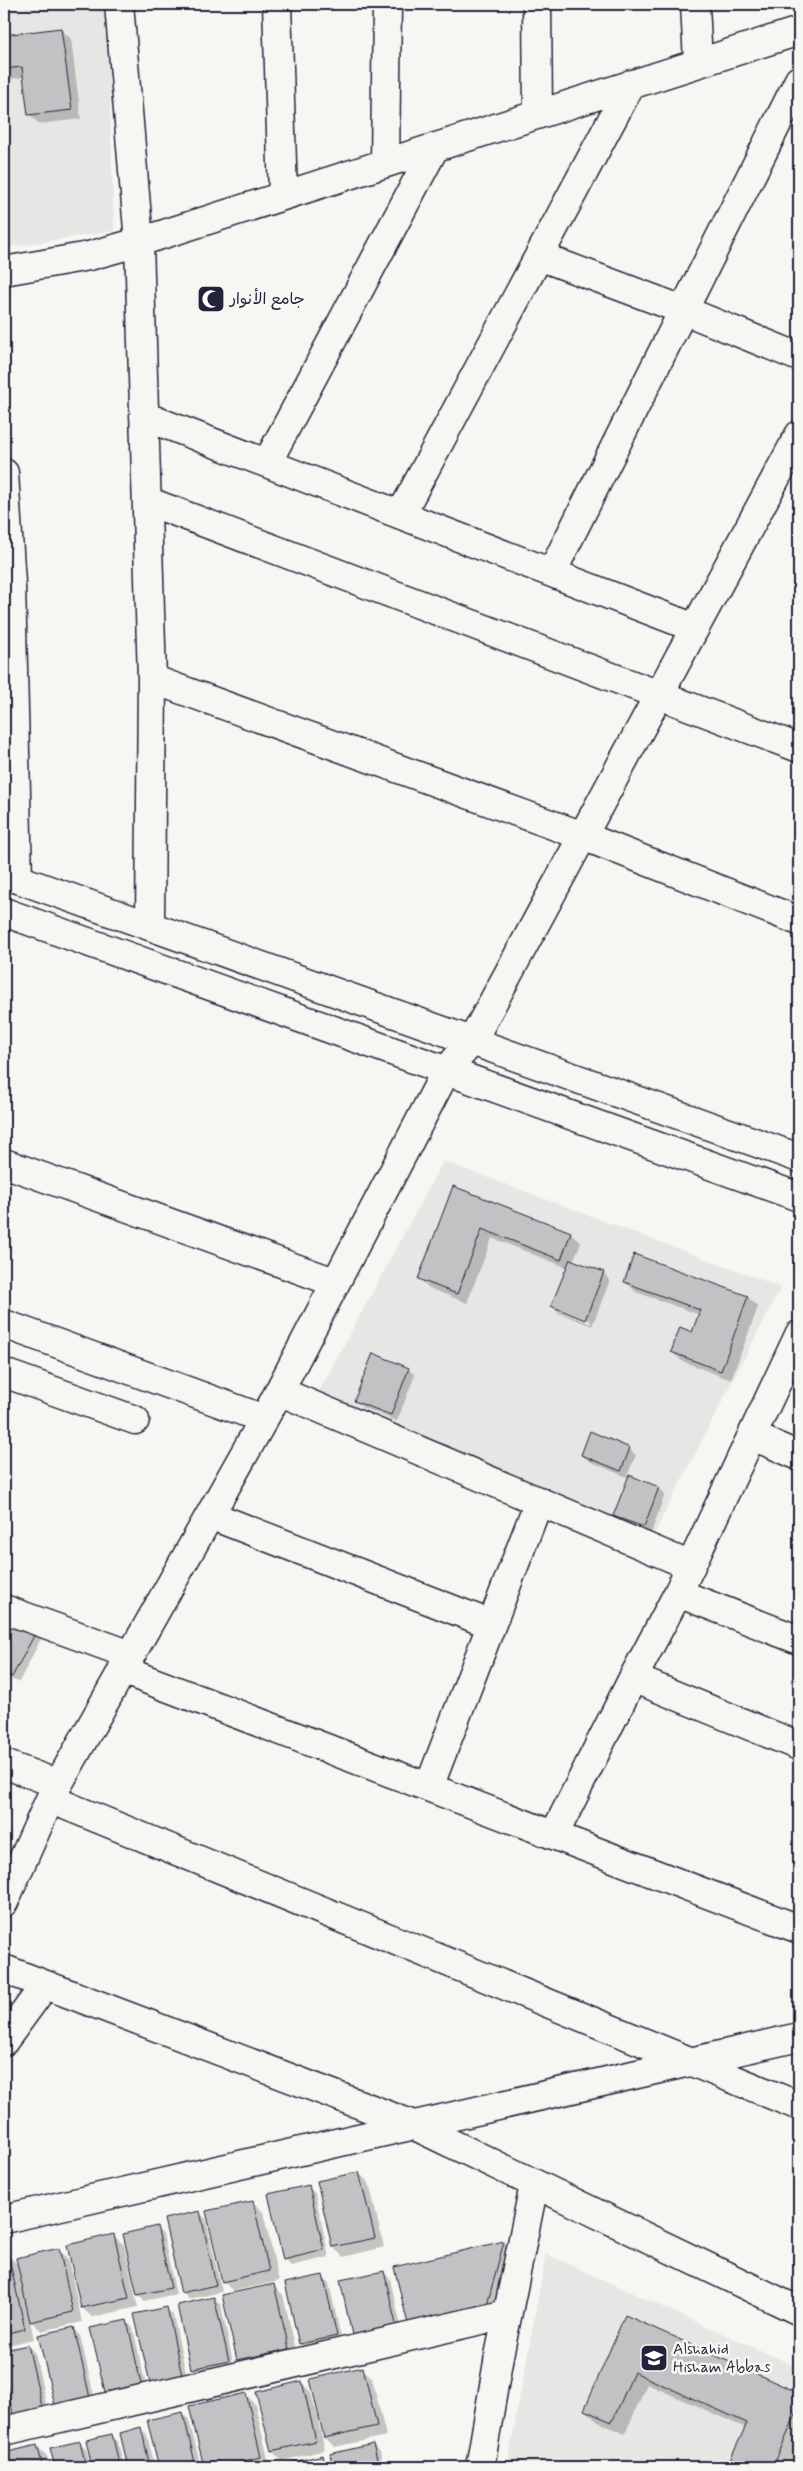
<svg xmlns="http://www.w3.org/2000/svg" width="803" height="2471" font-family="Mynerve,'Playpen Sans Arabic',sans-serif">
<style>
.built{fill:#e6e6e4}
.shadow{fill:#0003;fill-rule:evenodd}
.building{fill:#c2c2c4;stroke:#22223b}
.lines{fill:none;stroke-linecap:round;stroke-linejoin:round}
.minor-casing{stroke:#22223b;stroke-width:31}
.major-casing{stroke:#22223b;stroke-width:31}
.minor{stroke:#f6f6f2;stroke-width:28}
.major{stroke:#f6f6f2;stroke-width:28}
.labels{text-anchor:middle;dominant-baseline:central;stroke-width:5;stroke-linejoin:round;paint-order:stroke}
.poi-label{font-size:16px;fill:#22223b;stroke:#f6f6f2;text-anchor:start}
</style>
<rect width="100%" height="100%" fill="#f6f6f2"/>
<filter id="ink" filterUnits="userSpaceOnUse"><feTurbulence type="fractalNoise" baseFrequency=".02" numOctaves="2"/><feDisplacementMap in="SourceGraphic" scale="10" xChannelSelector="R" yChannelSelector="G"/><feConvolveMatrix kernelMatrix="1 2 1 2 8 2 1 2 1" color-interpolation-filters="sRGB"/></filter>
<g filter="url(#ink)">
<path class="built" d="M51,4H107L114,231L4,248V9Z
M443,1161L781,1287L653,1536L317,1395Z
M546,2254L799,2368V2410L773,2467H507Z"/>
<path class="shadow" d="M61,29L71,39L81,119L39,124L29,114L24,77L4,80V36Z
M454,1188L571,1233L581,1243L573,1261L603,1273L610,1280L592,1326L559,1313L552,1306L568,1268L492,1238L467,1303L429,1288L419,1279ZM559,1308L591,1321V1324L559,1311Z
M635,1256L748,1297L758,1307L731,1380L682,1361L672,1352L693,1333L700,1315L636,1292L626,1282Z
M408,1369L415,1375L397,1421L362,1407L356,1401Z
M629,1449L636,1455L627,1476L659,1488L665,1494L651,1533L621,1522L615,1515L629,1478L589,1461L582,1454Z
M6,1622L35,1633L41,1639L19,1682L4,1677V1628Z
M359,2173L369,2183L384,2247L343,2257L333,2247Z
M308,2187L315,2193L329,2257L291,2266L284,2259Z
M253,2202L263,2212L279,2281L233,2291L223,2281Z
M199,2213L206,2219L222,2292L189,2299L182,2293Z
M156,2228L163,2234L176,2294L144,2301L138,2295Z
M114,2236L124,2245L138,2307L92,2317L82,2308Z
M504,2242L514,2252L496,2319L395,2268Z
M58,2250L68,2259L82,2322L41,2331L30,2320L34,2339L4,2346V2256L8,2255L19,2266Z
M384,2272L390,2279L402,2331L360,2341L353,2334Z
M322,2276L329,2283L342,2342L306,2350L300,2344Z
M273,2285L283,2295L298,2358L248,2369L238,2359Z
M214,2298L221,2305L234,2367L199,2375L192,2369Z
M166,2309L173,2315L188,2382L157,2389Z
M626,2317L799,2394V2448L791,2467H729L746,2428L647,2384L625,2434L598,2422L585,2410Z
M127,2321L133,2328L147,2390L112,2398L106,2391Z
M74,2328L80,2335L96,2404L63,2412Z
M28,2346L35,2353L49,2418L15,2417L4,2370V2352Z
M362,2368L372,2378L386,2436L335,2447L325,2438Z
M4,2382L14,2429L4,2431Z
M301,2383L311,2392L325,2450L282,2461L272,2451Z
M245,2394L255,2404L270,2467H205L191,2407Z
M183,2413L189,2420L201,2467H160L149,2421Z
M140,2429L147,2435L155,2467H130L122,2434Z
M112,2435L118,2442L124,2467H93L87,2441Z
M80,2442L86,2449L91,2467H56L52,2449Z
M373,2445L380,2452L383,2467H334L331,2455Z
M37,2446L47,2456L50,2467H4V2454Z
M322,2456L329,2462L330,2467H277Z"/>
<path class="building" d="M61,28L72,110L28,115L22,67L4,69V35Z
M453,1186L571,1232L561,1260L482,1229L457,1294L418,1279Z
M634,1254L748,1296L721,1371L671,1352L680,1327L692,1332L700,1310L624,1282Z
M570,1259L604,1272L585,1320L551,1306Z
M373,1353L409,1368L391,1415L354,1401Z
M590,1431L630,1448L621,1471L581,1455Z
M629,1475L659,1487L644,1527L613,1516Z
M5,1621L36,1632L12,1677L4,1673Z
M359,2172L375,2238L332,2247L317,2181Z
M309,2185L324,2250L283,2260L268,2194Z
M253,2201L269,2271L222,2282L206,2211Z
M200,2211L216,2285L181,2293L164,2219Z
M157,2226L171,2288L137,2295L123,2234Z
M114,2234L129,2298L81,2308L67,2245Z
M504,2241L486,2309L409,2328L394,2267Z
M59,2248L73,2312L30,2322L16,2258Z
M8,2254L25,2329L4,2334V2255Z
M384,2271L396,2325L352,2335L340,2280Z
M323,2275L337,2336L299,2344L285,2283Z
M274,2284L289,2349L237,2360L222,2295Z
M214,2297L229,2361L191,2369L177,2305Z
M167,2307L182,2376L150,2383L134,2314Z
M625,2315L799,2393V2407L773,2467H727L747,2423L634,2372L612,2422L584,2410Z
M127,2320L141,2384L105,2392L90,2328Z
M74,2327L90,2398L55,2406L38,2335Z
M28,2345L43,2411L14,2418L4,2375V2350Z
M363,2367L377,2426L324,2438L310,2379Z
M302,2381L316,2441L271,2451L256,2392Z
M246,2393L261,2457L219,2467H204L189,2406Z
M183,2412L196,2467H159L147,2420Z
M141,2427L150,2467H128L120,2433Z
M112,2434L120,2467H92L86,2440Z
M80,2441L86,2467H55L50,2448Z
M373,2444L379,2467H333L330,2454Z
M37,2445L43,2467H4V2453Z
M323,2455L326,2467H276V2466Z"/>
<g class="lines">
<defs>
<path id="minor" d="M119,4L139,242L152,679L150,926
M277,4L283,196
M537,4L538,114
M695,4L698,63
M385,163L387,4
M539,256L683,310L799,357
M4,271L89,256L139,242L799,31
M144,416L695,628
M267,463L435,147
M4,473L11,583L18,879
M147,501L799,748
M401,514L631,84
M552,572L799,80
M152,679L583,836L799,921
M4,1163L334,1282
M4,1324L264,1419
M4,1373L135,1420
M279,1391L691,1566
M753,1436L799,1456
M210,1515L490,1624
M678,1593L799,1640
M4,1609L131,1655
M122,1670L799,1929
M633,1678L799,1746
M4,1764L58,1784
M429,1787L539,1501
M50,1799L799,2106
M554,1835L633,1678L678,1593L799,1335
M4,1902L50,1799L274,1401L446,1071L472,1041L799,435
M4,1969L411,2124L799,2311
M4,2041L45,1985
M4,2219L799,2037
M4,2431L507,2314
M480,2467L499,2356L534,2185"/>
<path id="major" d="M4,874L799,1158
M4,912L799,1197"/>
</defs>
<use href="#minor" class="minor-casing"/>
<use href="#major" class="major-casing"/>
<use href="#minor" class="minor"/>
<use href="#major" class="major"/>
</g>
</g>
<defs>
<symbol id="mosque-square" viewBox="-11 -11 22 22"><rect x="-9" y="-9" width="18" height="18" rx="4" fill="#22223b" stroke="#f6f6f2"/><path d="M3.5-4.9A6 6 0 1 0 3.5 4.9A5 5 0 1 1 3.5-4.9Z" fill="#fff"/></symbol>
<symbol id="school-square" viewBox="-11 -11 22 22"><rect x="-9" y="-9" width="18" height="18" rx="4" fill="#22223b" stroke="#f6f6f2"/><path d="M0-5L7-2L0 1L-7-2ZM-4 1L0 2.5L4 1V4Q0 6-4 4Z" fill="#fff"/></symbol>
</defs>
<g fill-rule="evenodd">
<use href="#mosque-square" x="195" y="283" width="32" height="32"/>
<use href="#school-square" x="638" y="2342" width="32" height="32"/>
</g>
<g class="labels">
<g class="poi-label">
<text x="230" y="299">جامع الأنوار</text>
<text x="673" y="2349">Alshahid<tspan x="673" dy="18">Hisham Abbas</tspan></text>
</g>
</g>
<rect width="803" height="2471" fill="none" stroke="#f6f6f2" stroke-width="20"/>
<rect x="10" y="10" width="783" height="2451" fill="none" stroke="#22223b" stroke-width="2" filter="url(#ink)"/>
</svg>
